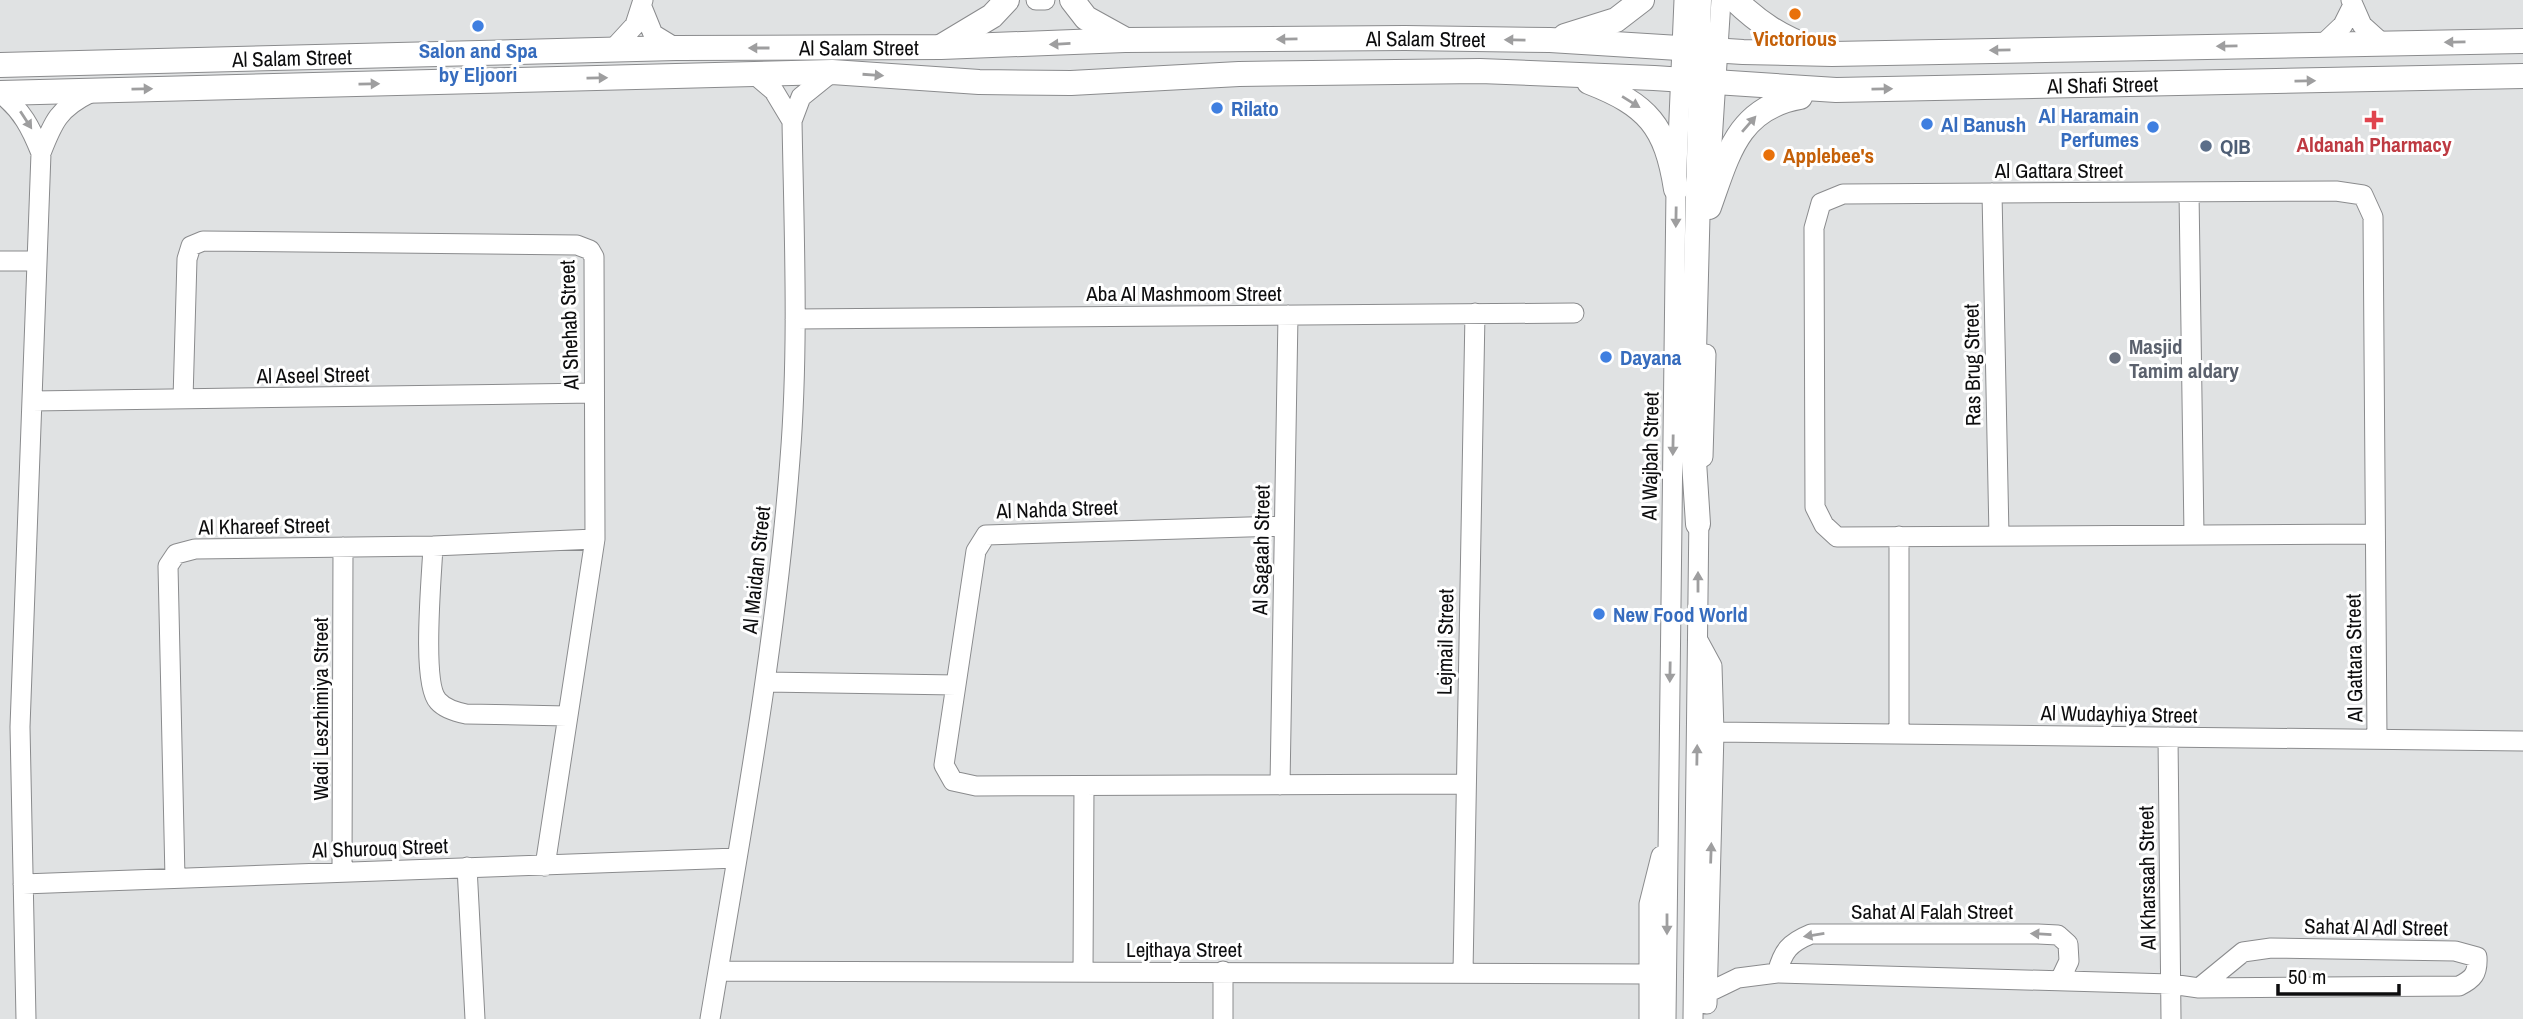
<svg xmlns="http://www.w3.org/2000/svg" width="2523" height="1019" font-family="'Archivo Narrow',sans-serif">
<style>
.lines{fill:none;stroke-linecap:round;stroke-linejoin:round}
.minor-casing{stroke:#8a8b8d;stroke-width:21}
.major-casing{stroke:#8a8b8d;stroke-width:26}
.minor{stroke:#fff;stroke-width:19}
.major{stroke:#fff;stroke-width:24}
.oneway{fill:#9e9e9f}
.food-dot{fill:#e8710a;stroke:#fff;stroke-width:2.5}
.shop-dot{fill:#3f7fe0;stroke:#fff;stroke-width:2.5}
.health-dot{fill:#e0444e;stroke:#fff;stroke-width:2.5}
.service-dot{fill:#5c6f8a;stroke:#fff;stroke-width:2.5}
.worship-dot{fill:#6b7280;stroke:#fff;stroke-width:2.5}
.labels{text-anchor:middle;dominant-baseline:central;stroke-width:6;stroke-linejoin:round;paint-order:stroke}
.food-label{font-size:21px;font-weight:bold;fill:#c56008;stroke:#fff}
.street-label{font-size:21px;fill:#0d0d0e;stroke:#fff}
.shop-label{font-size:21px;font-weight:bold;fill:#366cbe;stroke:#fff;text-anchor:start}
.health-label{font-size:21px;font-weight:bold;fill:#be3a42;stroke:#fff}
.service-label{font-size:21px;font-weight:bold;fill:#4e5e75;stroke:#fff;text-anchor:start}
.worship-label{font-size:21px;font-weight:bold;fill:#5b616d;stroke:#fff;text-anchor:start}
</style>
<rect width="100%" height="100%" fill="#e0e2e3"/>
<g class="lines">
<defs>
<path id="minor" d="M1036,0H1045
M2351,0L2362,25L2382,43
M642,7L653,34L676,48
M2323,44L2343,25L2352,7
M612,50L635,25L643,0
M754,74L774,91L792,121
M0,93C22,110 31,128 41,153
M1710,174L1721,0
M2189,192L2194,535
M1992,193L1999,536
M0,261H37
M795,319L1574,313
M183,399L187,259L191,246L203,241L577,245L590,250L594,257L595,539L545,866
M32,401L594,393
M1703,457L1706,354
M1284,526L986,535L976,551L944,765L953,781L976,786L1465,784
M2375,534L1837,537L1824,525L1815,507L1814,228L1821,203L1843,194L2336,191L2363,195L2373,217L2377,739
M433,546C432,574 421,683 438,701C445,709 456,712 466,714L567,716
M1699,642L1712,666L1714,732L1707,1004
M766,682L956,685
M1714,732L2523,741
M1899,734V536
M2168,737L2171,1019
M1280,785L1288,315
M467,867L475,1019
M342,871L343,547
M175,878L168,566L176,554L195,549L433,546L595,539
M23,884L737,858
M718,971L1649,974
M1083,971L1084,786
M1463,972L1475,313
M1777,973C1783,951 1789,943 1811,934H2038L2058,935L2068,944L2069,961L2060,980
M1707,993L1738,978L1777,973L2171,984L2199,988L2459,986C2473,979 2478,974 2477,957L2455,951L2271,948L2243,952L2199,988
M26,1019L20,727L41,153C53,122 59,108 90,93
M710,1019C741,833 776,647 790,459C799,347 794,233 792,121L801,97L832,72
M1223,1019V971
M1649,1019V904L1661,856
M1666,1019L1676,189L1684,0
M1693,1019L1699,511"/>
<g id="major">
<path d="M1072,0L1086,18L1124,39"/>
<path d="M1699,0L1698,29L1706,65"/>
<path d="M1735,0C1758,22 1781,38 1812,48"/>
<path d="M1565,36L1616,20L1642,0"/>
<path d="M942,46L992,16L1007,0"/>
<path id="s1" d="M0,65L676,48L941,47L1125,40L1405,38L1550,40L1743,52L1832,54L2523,41"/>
<path d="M1696,67L1701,81L1692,430L1698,524"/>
<path d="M1589,82C1648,105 1666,126 1676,189"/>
<path id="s2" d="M0,93L832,72L979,82L1071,83L1239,74L1480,71L1654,78L1836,90L2523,76"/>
<path d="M1709,207C1728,154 1738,108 1800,97"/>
</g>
</defs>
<use href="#minor" class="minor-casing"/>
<use href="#major" class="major-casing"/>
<use href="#minor" class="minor"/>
<use href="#major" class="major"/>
</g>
<defs><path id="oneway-solid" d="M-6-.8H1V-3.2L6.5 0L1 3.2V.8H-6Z" transform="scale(1.75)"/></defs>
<g class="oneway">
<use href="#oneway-solid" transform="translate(1287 39) rotate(179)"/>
<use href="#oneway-solid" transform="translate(1515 40) rotate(-179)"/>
<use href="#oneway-solid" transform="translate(2455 42) rotate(179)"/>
<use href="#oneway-solid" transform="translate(1060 44) rotate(177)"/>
<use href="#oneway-solid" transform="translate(2227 46) rotate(179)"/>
<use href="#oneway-solid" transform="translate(759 48) rotate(180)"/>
<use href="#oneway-solid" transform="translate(2000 50) rotate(179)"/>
<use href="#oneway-solid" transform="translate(873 75) rotate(4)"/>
<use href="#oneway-solid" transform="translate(597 78) rotate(-1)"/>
<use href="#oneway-solid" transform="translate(2305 81) rotate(-1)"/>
<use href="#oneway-solid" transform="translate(369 84) rotate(-1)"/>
<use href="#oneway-solid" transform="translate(142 89) rotate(-1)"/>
<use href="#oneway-solid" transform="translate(1882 89) rotate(-1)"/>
<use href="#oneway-solid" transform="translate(1631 102) rotate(32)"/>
<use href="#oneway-solid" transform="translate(26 120) rotate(57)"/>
<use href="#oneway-solid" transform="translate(1749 124) rotate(-49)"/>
<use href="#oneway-solid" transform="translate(1676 217) rotate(91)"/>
<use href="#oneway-solid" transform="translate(1673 445) rotate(91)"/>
<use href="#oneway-solid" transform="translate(1698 582) rotate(-90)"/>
<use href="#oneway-solid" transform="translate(1670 672) rotate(91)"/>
<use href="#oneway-solid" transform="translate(1697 755) rotate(-89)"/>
<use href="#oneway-solid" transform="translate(1711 853) rotate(-88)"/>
<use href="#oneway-solid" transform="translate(1667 924) rotate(90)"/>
<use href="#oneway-solid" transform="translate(2041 934) rotate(-177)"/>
<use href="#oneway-solid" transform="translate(1814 935) rotate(171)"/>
</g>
<g class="food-dot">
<circle cx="1795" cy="14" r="7"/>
<circle cx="1769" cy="155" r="7"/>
</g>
<g class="shop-dot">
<circle cx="478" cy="26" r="7"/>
<circle cx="1217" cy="108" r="7"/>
<circle cx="1927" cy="124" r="7"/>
<circle cx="2153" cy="127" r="7"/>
<circle cx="1606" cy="357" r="7"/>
<circle cx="1599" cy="614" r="7"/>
</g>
<path class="health-dot" d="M2370.5 109.5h7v7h7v7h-7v7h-7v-7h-7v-7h7z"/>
<circle class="service-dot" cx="2206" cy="146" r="7"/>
<circle class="worship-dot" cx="2115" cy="358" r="7"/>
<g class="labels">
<g class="food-label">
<text x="1795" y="38">Victorious</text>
<text x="1783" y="155" text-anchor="start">Applebee's</text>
</g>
<g class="street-label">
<text stroke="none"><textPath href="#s1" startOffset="1426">Al Salam Street</textPath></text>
<text stroke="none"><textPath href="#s1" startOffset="859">Al Salam Street</textPath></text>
<text stroke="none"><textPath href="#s1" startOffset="292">Al Salam Street</textPath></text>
<text stroke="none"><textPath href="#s2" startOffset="2104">Al Shafi Street</textPath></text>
<text x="2059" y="170">Al Gattara Street</text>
<text x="1184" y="293">Aba Al Mashmoom Street</text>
<text transform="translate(569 325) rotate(-92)">Al Shehab Street</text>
<text transform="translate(1972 365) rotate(-91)">Ras Brug Street</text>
<text transform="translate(313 375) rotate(-1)">Al Aseel Street</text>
<text transform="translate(1650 456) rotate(-89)">Al Wajbah Street</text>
<text transform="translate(1057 509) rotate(-2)">Al Nahda Street</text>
<text transform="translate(264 526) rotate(-1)">Al Khareef Street</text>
<text transform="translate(1261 550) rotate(-89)">Al Sagaah Street</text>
<text transform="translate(756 570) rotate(-84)">Al Maidan Street</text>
<text transform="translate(1445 642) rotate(-89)">Lejmail Street</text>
<text transform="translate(2354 658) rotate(-91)">Al Gattara Street</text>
<text transform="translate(320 709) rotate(-90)">Wadi Leszhimiya Street</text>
<text transform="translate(2119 714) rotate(1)">Al Wudayhiya Street</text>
<text transform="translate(380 848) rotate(-2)">Al Shurouq Street</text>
<text transform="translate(2147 878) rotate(-91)">Al Kharsaah Street</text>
<text x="1932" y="911">Sahat Al Falah Street</text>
<text transform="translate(2376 927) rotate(1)">Sahat Al Adl Street</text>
<text x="1184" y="949">Lejthaya Street</text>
</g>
<g class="shop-label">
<text x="478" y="50" text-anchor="middle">Salon and Spa<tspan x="478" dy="24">by Eljoori</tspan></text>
<text x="1231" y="108">Rilato</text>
<text x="2139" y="115" text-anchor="end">Al Haramain<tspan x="2139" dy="24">Perfumes</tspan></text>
<text x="1941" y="124">Al Banush</text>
<text x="1620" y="357">Dayana</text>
<text x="1613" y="614">New Food World</text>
</g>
<g class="health-label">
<text x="2374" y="144">Aldanah Pharmacy</text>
</g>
<g class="service-label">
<text x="2220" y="146">QIB</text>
</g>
<g class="worship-label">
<text x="2129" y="346">Masjid<tspan x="2129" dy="24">Tamim aldary</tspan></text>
</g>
</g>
<path d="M2278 984v10h121v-10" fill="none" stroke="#0d0d0e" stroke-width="3.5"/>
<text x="2288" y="984" font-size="21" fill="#0d0d0e" stroke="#ffffff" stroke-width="5" paint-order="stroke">50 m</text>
</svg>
